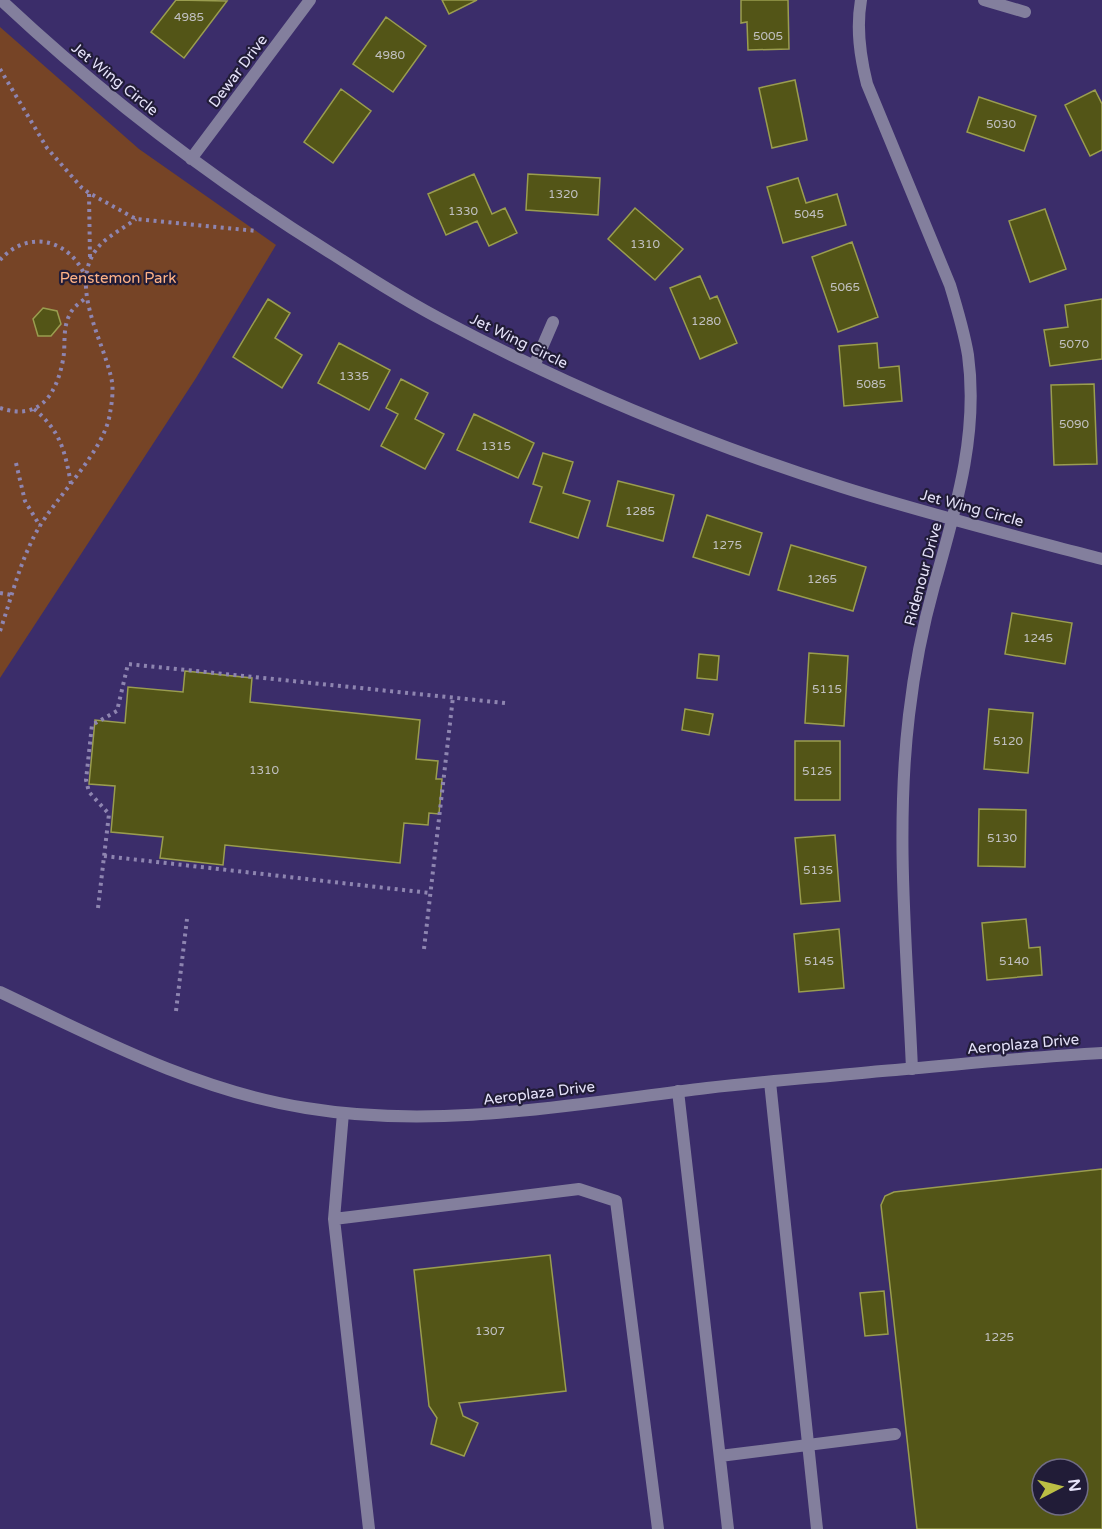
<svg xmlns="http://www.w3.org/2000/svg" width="1102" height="1529" font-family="'Varela Round',sans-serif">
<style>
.green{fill:#764426}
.building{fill:#535517;stroke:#9a9d4f;stroke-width:1.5;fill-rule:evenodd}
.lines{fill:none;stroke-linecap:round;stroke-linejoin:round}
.path{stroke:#8e85b0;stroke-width:4;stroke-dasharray:3 4.5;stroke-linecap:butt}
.service{stroke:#837f9d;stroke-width:12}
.minor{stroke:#837f9d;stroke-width:12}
.tertiary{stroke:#837f9d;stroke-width:12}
.labels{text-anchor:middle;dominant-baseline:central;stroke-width:4.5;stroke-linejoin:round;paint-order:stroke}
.number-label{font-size:12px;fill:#c1c0c1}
.street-label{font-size:15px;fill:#e6e3fa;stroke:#211c37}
.park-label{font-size:15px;fill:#feb286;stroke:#211c37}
</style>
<rect width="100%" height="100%" fill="#3b2d6a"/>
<path class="green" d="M0,27L139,149L276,245L196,378L0,678Z"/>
<path class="building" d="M176,0L227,1L184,58L151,32Z
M442,0H477L449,14Z
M741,0H788L789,49L748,50L747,22L741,23Z
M386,17L426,46L393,92L353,64Z
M795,80L807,140L772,148L759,88Z
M341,89L371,111L333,163L304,142Z
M1095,90L1102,104V150L1090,156L1065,105Z
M979,97L1036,116L1024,151L967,132Z
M474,174L492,214L505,208L517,233L489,246L477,221L446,235L428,194Z
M528,174L600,178L598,215L526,210Z
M798,178L806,203L837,194L846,225L783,243L767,187Z
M635,208L683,249L655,280L608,239Z
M1045,209L1066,269L1030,282L1009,221Z
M852,242L878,317L838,332L812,257Z
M700,276L710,299L717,296L737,343L700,359L670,288Z
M268,299L290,313L275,338L302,355L282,388L233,357Z
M1102,299V359L1050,366L1044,330L1068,327L1065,305Z
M43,308L57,311L61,324L51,336H38L33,319Z
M339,343L390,370L369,410L318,383Z
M877,343L879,368L899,366L902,401L844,406L839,346Z
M401,379L428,393L415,419L444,434L425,469L381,446L398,414L386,408Z
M1094,384L1097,464L1054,465L1051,385Z
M474,414L534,443L518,478L457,450Z
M543,453L573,462L563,493L590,501L578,538L530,522L542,487L533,484Z
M618,481L674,495L663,541L607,526Z
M707,515L762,533L749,575L693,557Z
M791,545L866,567L853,611L778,590Z
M1012,613L1072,623L1065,664L1005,654Z
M809,653L848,656L844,726L805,723Z
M699,654L719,656L717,680L697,678Z
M185,671L252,678L250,702L420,720L416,759L438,761L436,779H442L439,814L429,813L428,825L404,823L400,863L225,845L223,865L160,858L163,837L111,832L115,786L89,784L95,720L125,723L128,687L183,692Z
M685,709L713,714L709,735L682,730Z
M989,709L1033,713L1028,773L984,769Z
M795,741H840V800H795Z
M979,809L1026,810L1025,867L978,866Z
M835,835L840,901L801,904L795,838Z
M1026,919L1029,948L1040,947L1042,975L987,980L982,923Z
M839,929L844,988L799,992L794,934Z
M1102,1169V1529H917L881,1205L885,1196L894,1192ZM1042,1469H1078V1505H1042Z
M550,1255L566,1391L459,1403L463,1416L478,1423L464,1456L431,1444L437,1418L429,1406L414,1270Z
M884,1291L888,1334L865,1336L860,1293Z"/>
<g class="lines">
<path class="path" d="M0,69L47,148L82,188L89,193L136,219L257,231
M89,194L90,259
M0,260C29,228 71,240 86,278
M0,408C39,421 56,396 63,360C66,345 62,328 70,314C73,307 81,302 87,297
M34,409C61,431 65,452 71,484
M16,463L25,501L40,526
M0,593L12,595
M0,631C12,596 20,561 38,529C57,496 105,450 110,413C112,402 114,388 111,377C102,337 65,279 102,243C112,234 125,227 136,219
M104,856L430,893
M98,908L109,814L89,792L86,780L92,725L117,711L128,664L505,703
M424,949L453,697
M176,1011L187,919"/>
<path class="service" d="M770,1082L817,1529
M678,1091L728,1529
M343,1113L334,1219L369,1529
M334,1219L579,1189L616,1201L658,1529
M720,1456L895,1434"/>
<path class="minor" d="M1,0C103,96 215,181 334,255C371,279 409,303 448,323C573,389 706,444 842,487C927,514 1015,536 1102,559
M861,0C856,29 860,56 867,84L950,285C957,308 964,331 968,355C979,435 955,511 934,586C922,629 914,672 909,715C895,832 907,951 912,1069
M984,0L1025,12
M191,159L310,0
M534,366L553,322"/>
<path class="tertiary" d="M0,992C99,1039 197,1091 306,1108C439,1130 574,1104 707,1088C765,1081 823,1077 882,1071C955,1065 1028,1057 1102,1053"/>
</g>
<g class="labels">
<g class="number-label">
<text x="189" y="17">4985</text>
<text x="768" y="36">5005</text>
<text x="390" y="55">4980</text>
<text x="1001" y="124">5030</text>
<text x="563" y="194">1320</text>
<text x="463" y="211">1330</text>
<text x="809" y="214">5045</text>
<text x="645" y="244">1310</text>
<text x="845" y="287">5065</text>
<text x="706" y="321">1280</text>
<text x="1074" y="344">5070</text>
<text x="354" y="376">1335</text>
<text x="871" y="384">5085</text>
<text x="1074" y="424">5090</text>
<text x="496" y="446">1315</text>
<text x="640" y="511">1285</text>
<text x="727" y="545">1275</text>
<text x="822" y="579">1265</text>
<text x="1038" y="638">1245</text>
<text x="827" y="689">5115</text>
<text x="1008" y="741">5120</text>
<text x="264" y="770">1310</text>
<text x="817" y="771">5125</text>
<text x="1002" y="838">5130</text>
<text x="818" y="870">5135</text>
<text x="819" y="961">5145</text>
<text x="1014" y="961">5140</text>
<text x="490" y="1331">1307</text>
<text x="999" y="1337">1225</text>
</g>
<g class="street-label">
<text transform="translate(238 71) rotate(-53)">Dewar Drive</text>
<text transform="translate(115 79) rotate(39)">Jet Wing Circle</text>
<text transform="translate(519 341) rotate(26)">Jet Wing Circle</text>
<text transform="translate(972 508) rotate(15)">Jet Wing Circle</text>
<text transform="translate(923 574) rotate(-75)">Ridenour Drive</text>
<text transform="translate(1023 1044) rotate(-5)">Aeroplaza Drive</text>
<text transform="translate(539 1093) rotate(-7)">Aeroplaza Drive</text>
</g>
<g class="park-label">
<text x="118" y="278">Penstemon Park</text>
</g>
</g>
<g transform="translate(1060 1487) rotate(83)"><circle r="28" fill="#211c37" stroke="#706c85" stroke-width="1.5"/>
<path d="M0-4.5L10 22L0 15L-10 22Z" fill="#bcbf44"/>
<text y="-9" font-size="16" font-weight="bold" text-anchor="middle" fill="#e6e3fa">N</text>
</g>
</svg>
